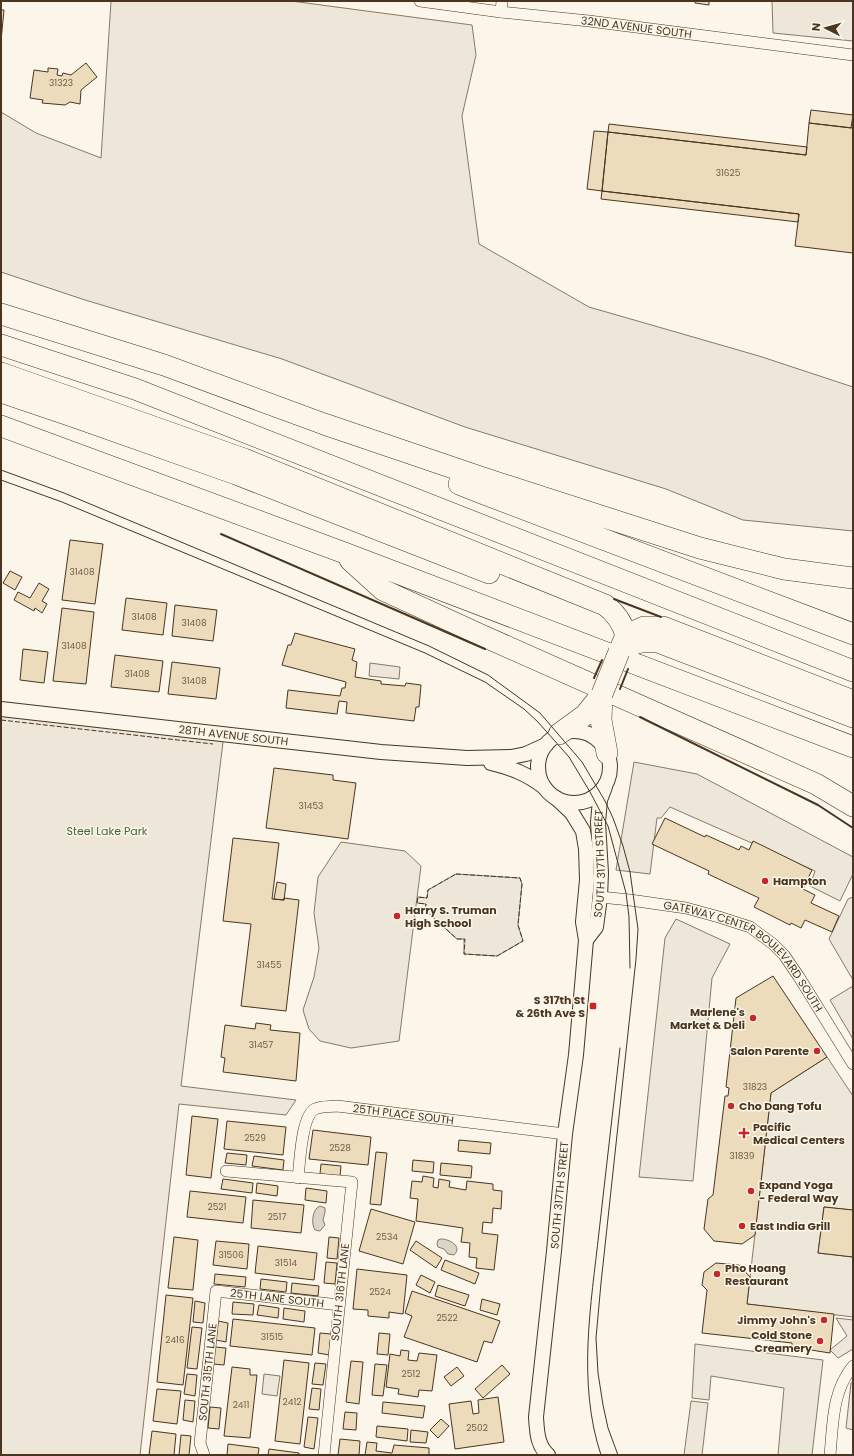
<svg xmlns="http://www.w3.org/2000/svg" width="854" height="1456" font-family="Poppins,sans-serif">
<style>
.green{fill:#ede6d9;stroke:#887966}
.parking{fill:#ede7d9;stroke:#887966}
.water{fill:#dcd4c6;stroke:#887966}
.building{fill:#ecdcbc;stroke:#4a3520}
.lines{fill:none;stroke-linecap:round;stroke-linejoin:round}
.minor-casing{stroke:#4a3520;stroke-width:12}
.tertiary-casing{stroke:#4a3520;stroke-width:16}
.motorway-casing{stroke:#4a3520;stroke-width:22}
.minor{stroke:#fbf6e9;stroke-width:11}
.tertiary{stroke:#fbf6e9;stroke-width:14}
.motorway{stroke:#fbf6e9;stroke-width:21}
.tram{stroke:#4a3520;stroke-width:1}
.motorway-bridge-casing{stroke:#4a3520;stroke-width:22;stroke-linecap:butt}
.motorway-bridge{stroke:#fbf6e9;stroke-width:21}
.fence{stroke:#4a3520;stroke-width:1;stroke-dasharray:5 2;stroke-linecap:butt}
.wall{stroke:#4a3520;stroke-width:2}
.poi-dot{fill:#c62828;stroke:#fbf6e9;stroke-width:1.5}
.labels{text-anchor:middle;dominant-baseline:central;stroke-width:3;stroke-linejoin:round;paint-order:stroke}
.number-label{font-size:9px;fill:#725f47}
.street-label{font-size:11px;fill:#4a3520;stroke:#fbf6e9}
.park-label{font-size:11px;fill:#436837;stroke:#fbf6e9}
.poi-label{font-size:11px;font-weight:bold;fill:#4a3520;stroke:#fbf6e9;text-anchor:start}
</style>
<rect width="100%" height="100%" fill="#fbf6e9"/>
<path class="green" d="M111,1H291L472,25L476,55L462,116L479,244L589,307L759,356L853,387V531L743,520L666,489L465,427L282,359L85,300L1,272V112L36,133L101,158Z
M772,1H853V41L773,33Z
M370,663L400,667L399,679L369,676Z
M1,709L224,734L181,1086L296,1100L286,1115L179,1104L140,1455H1Z
M456,874L520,878L522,884L518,925L523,941L497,956L464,954V939H457L425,910L426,904L417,903L418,897L427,898L428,890Z
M836,1318L853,1320V1349L838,1358L830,1350L847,1336Z
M264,1374L280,1376L277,1396L262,1394Z"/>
<path class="parking" d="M634,762L697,774L853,857V874L840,901L810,886L815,871L670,807L661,818H657L650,874L616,870Z
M341,842L405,851L421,866L399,1041L351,1048L320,1041L309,1029L303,1010L314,977L319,948L314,913L318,877Z
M853,897V980L829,939L848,899Z
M676,919L730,944L712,978L693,1181L639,1177L665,938Z
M853,986V1039L830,1000Z
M827,1057L853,1096V1210L824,1207L818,1253L853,1257V1317L747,1304L771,1093Z
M695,1344L823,1360L812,1455H778L784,1388L711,1376L709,1400L692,1398Z
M853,1382V1430L846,1428L851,1383Z
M691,1401L708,1403L702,1455H684Z"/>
<path class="water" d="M320,1206L325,1208V1212L323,1220L325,1225L320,1231L315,1230C311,1224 312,1209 320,1206Z
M441,1239C449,1239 463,1246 454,1255L448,1254L444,1249L438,1247L437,1244L438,1240Z"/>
<path class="building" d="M695,1H709V5L695,3Z
M1,10H4L1,41Z
M86,63L97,77L81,90L80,104L70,102L65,105L42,103L43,100L30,98L34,70L48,72V68L58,69L57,75L62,76L63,73L71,75Z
M811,110L853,115L851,128L809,123Z
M809,123L853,128V253L795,246L799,214L602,191L608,132L806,155Z
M609,124L807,147L806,155L608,132Z
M594,131L608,132L602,191L587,189Z
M602,191L799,214L798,222L601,199Z
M70,540L103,544L95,604L62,600Z
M10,571L22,577L15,590L3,583Z
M39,583L49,589L42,601L47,604L42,613L35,608L34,611L14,600L18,592L30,598Z
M126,598L167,603L163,635L122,630Z
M175,605L217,610L213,641L172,636Z
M62,608L94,612L86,684L53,681Z
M295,633L355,649L352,660L357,662L355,677L381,681V684L405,686L406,683L421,685L419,707H416L414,721L346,713L347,702L339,701L337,714L286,708L288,690L340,696L342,688H345L346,682L282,665L288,645H291Z
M23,649L48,652L44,683L20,680Z
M115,655L163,661L159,692L111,687Z
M172,662L220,668L216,699L168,694Z
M274,768L333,775V780L356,783L348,839L266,828Z
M665,818L705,837L706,835L739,850L741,846L749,850L753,841L812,870L803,889L815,895L811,903L839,916L832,932L805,920L801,928L791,923L790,925L754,907L759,898L708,874L709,871L652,844Z
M233,838L279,843L272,899L284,900V898L299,900L286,1011L241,1006L251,924L223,921Z
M277,882L286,884L284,900L274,899Z
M773,976L827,1057L771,1093L755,1235L742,1244L714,1241L704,1229L708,1199L713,1195L725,1096H728L729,1088L726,1087L736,998Z
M256,1023L271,1025L270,1030L300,1033L296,1081L223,1072L225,1058L221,1057L225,1025L255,1029Z
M192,1116L218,1119L211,1178L186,1175Z
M227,1121L286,1127L283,1155L224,1149Z
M313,1130L371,1137L368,1165L309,1159Z
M459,1140L491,1143L490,1154L458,1151Z
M376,1152L387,1153L381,1205L370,1204Z
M227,1153L247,1155L246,1165L225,1163Z
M254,1156L284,1160L283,1170L252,1166Z
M413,1160L434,1162L433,1173L412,1171Z
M441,1163L472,1166L471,1178L440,1175Z
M321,1164L341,1166L340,1176L320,1174Z
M423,1176L434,1178L433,1187L438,1188L439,1179L450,1181L449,1187L466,1190L467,1181L493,1184V1190L502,1191L501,1209L493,1208L492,1223L483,1222L482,1233L498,1235L494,1270L476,1268L477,1258L469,1257L470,1243L461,1242L463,1228L416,1221L418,1199L410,1198L412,1181L422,1182Z
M223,1179L253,1183L252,1193L221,1189Z
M257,1183L278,1186L277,1196L256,1193Z
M306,1188L327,1191L326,1203L305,1200Z
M190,1191L246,1197L243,1223L187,1217Z
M253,1200L304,1205L301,1233L251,1228Z
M824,1207L853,1210V1257L818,1253Z
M371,1209L415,1222L403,1264L359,1251Z
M174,1237L198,1240L193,1290L168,1288Z
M329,1237L339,1238L337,1259L327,1258Z
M216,1241L249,1244L247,1269L213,1265Z
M416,1241L442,1258L436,1268L410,1250Z
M258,1246L317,1253L314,1280L255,1273Z
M445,1260L479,1273L475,1284L441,1270Z
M326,1262L337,1263L335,1284L324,1283Z
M716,1263L739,1265L750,1277L747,1304L834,1314L830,1353L792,1347V1343L702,1333L707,1290L702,1285L704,1272Z
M357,1269L407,1275L403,1314L389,1312V1318L368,1316V1310L353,1309Z
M215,1274L246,1277L245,1287L214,1284Z
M421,1275L435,1282L430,1293L416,1285Z
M261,1279L287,1282L286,1292L260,1289Z
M292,1283L319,1286L318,1296L291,1293Z
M438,1285L469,1295L465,1306L435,1296Z
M412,1291L500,1321L492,1343L484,1341L477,1362L404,1337L412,1316L405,1313Z
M166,1295L193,1298L183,1385L157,1382Z
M482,1299L500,1304L497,1315L480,1310Z
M195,1301L205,1303L203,1323L193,1322Z
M233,1302L254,1304L253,1315L232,1314Z
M259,1305L279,1308L278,1318L257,1315Z
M284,1308L305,1311L304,1322L283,1319Z
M233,1319L315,1328L312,1355L230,1346Z
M218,1321L228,1323L226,1342L216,1340Z
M192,1327L202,1328L197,1369L187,1368Z
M320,1333L331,1334L329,1355L318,1353Z
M379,1333L390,1334L388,1355L377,1354Z
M215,1347L226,1348L224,1365L213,1364Z
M401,1350L409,1351L408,1360L417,1361L419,1353L437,1355L432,1391L419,1390L418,1397L398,1394L399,1389L386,1387L390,1354L400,1356Z
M284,1360L309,1363L300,1444L275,1441Z
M351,1361L363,1362L359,1404L346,1402Z
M315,1363L326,1364L323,1385L312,1384Z
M375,1364L387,1365L383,1396L372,1395Z
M502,1365L510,1374L483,1398L475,1389Z
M232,1367L250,1369V1375H257L250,1438L224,1436Z
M457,1367L464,1376L451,1386L444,1377Z
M187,1374L197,1375L195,1396L184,1394Z
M312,1388L321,1389L319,1410L309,1409Z
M157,1389L181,1391L177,1424L153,1421Z
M498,1397L504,1442L455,1449L449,1404L471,1401L473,1414L479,1413L478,1400Z
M185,1400L195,1401L193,1422L183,1420Z
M383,1402L425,1406L423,1418L382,1413Z
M210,1407L221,1408L219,1429L208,1428Z
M345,1412L357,1413L356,1430L343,1429Z
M308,1417L318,1418L314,1449L304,1447Z
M441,1419L449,1426L438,1438L430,1430Z
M377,1426L408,1429L407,1441L376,1437Z
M411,1430L428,1432L426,1443L410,1442Z
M152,1431L176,1434L174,1455H149Z
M181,1435L191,1436L189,1455H179Z
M340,1439L360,1441L359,1455H362H338Z
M367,1442L377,1443L376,1451L392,1453L394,1445L429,1448V1455H365Z
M228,1444L259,1448L258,1455H227Z
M269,1449L299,1453V1455H268Z"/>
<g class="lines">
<defs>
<g id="minor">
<path id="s1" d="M420,1L501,12L589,21L853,55"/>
<path d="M501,12L502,1"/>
<path id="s2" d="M600,897L630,900L686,908L719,917L750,927L773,944L784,955L799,977L853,1064"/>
<path d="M226,1171L352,1182L324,1455"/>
<path id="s3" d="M298,1178C300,1163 301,1116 315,1109C321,1106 330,1107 337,1106L565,1134"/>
<path id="s4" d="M204,1455L200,1443L216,1291L339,1305"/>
<path d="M830,1455C833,1424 832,1391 853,1366"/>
</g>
<g id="tertiary">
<path id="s5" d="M1,709L381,752L467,758L511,757L526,754L546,745"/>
<circle cx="574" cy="767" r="36"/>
<path d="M491,763C512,768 527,774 544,787"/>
<path id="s6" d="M586,940L596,927L600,897L601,873L598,822L600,800L605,787"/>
<path id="s7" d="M548,1455C537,1445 537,1431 536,1417L554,1251L565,1134L576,1055L586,940L583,922L587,880L586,849L583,831L572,813L556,798"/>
</g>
<path id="motorway" d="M1,314L164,365L324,424L483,478L700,548L784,569L853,578
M1,345L135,389L853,671
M1,373L244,459L605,605C616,613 622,622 626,635L619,652
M1,392L75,417L236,474L489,573
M1,426L342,552L853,747
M459,484L479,492L853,634
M350,560L383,590L481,635L816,784L853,806
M626,635L644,627H663L853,701
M619,652C632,643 642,640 658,642L853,717
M602,694L601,720L607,753
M559,734L585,715L602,694"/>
</defs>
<use href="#minor" class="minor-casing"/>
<use href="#tertiary" class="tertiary-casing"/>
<use href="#motorway" class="motorway-casing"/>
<use href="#minor" class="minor"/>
<use href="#tertiary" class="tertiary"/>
<use href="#motorway" class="motorway"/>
<path class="tram" d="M1,470L64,493L429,646L488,675L540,713L582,762L605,801L613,818L623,846L630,872L638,929L636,959L601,1283L596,1338L598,1373L603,1405L608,1428L618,1455
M1,480L62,502L425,653L485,682L524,709L538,722L569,757L590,792L608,826L626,893L629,917L630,968
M601,1455C577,1383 591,1305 599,1232C606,1171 613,1109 620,1048"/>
<defs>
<path id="motorway-bridge" d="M602,694L619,652"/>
</defs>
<use href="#motorway-bridge" class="motorway-bridge-casing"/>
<use href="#motorway-bridge" class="motorway-bridge"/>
<path class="fence" d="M1,720L213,744
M456,874L520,878L522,884L518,925L523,941L497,956L464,954L465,939H457L425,910L426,904L417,903L418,897L427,898L428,890Z"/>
<path class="wall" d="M221,534L485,649
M614,599L661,617
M594,678L602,660
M620,689L628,669
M640,717L818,805L853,828"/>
</g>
<g class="poi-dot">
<circle cx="765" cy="881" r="4"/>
<circle cx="397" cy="916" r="4"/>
<rect x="589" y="1002" width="8" height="8" rx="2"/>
<circle cx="753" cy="1018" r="4"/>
<circle cx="817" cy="1051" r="4"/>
<circle cx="731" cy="1106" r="4"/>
<path d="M742 1127h4v4h4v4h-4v4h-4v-4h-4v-4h4z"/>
<circle cx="751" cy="1191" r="4"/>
<circle cx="742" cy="1226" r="4"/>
<circle cx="717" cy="1274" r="4"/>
<circle cx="824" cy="1320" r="4"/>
<circle cx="820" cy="1341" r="4"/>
</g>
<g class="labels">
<g class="number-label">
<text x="61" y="83">31323</text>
<text x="728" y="173">31625</text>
<text x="82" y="572">31408</text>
<text x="144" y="617">31408</text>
<text x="194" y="623">31408</text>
<text x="74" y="646">31408</text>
<text x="137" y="674">31408</text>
<text x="194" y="681">31408</text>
<text x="311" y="806">31453</text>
<text x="269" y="965">31455</text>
<text x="261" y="1045">31457</text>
<text x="755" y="1087">31823</text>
<text x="255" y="1138">2529</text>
<text x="340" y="1148">2528</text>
<text x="742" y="1156">31839</text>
<text x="217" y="1207">2521</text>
<text x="277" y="1217">2517</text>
<text x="387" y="1237">2534</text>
<text x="231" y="1255">31506</text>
<text x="286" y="1263">31514</text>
<text x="380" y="1292">2524</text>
<text x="447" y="1318">2522</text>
<text x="272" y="1337">31515</text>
<text x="175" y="1340">2416</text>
<text x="411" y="1374">2512</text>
<text x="292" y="1402">2412</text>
<text x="241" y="1405">2411</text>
<text x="477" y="1428">2502</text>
</g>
<g class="street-label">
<text stroke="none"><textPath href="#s1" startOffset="218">32ND AVENUE SOUTH</textPath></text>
<text stroke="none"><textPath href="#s5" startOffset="234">28TH AVENUE SOUTH</textPath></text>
<text stroke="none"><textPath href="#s6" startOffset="80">SOUTH 317TH STREET</textPath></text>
<text stroke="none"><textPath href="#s2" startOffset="164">GATEWAY CENTER BOULEVARD SOUTH</textPath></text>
<text stroke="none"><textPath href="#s3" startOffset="162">25TH PLACE SOUTH</textPath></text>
<text stroke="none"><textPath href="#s7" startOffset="264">SOUTH 317TH STREET</textPath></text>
<text transform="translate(340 1292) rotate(-84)">SOUTH 316TH LANE</text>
<text stroke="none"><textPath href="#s4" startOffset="227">25TH LANE SOUTH</textPath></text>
<text stroke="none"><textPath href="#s4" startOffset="84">SOUTH 315TH LANE</textPath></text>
</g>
<g class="park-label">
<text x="107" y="831">Steel Lake Park</text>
</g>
<g class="poi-label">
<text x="773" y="881">Hampton</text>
<text x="405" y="910">Harry S. Truman<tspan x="405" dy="13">High School</tspan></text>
<text x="585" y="1000" text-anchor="end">S 317th St<tspan x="585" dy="13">&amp; 26th Ave S</tspan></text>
<text x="745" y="1012" text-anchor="end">Marlene's<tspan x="745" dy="13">Market &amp; Deli</tspan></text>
<text x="809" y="1051" text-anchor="end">Salon Parente</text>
<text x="739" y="1106">Cho Dang Tofu</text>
<text x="753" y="1127">Pacific<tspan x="753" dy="13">Medical Centers</tspan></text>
<text x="759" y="1185">Expand Yoga<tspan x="759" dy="13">- Federal Way</tspan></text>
<text x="750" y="1226">East India Grill</text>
<text x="725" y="1268">Pho Hoang<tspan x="725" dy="13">Restaurant</tspan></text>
<text x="816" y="1320" text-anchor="end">Jimmy John's</text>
<text x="812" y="1335" text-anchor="end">Cold Stone<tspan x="812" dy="13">Creamery</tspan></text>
</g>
</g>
<rect width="854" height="1456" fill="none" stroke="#4a3520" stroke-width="4"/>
<g transform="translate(826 28) rotate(276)" stroke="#fbf6e9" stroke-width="3" paint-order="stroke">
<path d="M0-3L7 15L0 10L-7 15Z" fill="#4a3520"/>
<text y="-6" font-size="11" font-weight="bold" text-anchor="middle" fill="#4a3520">N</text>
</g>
</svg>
